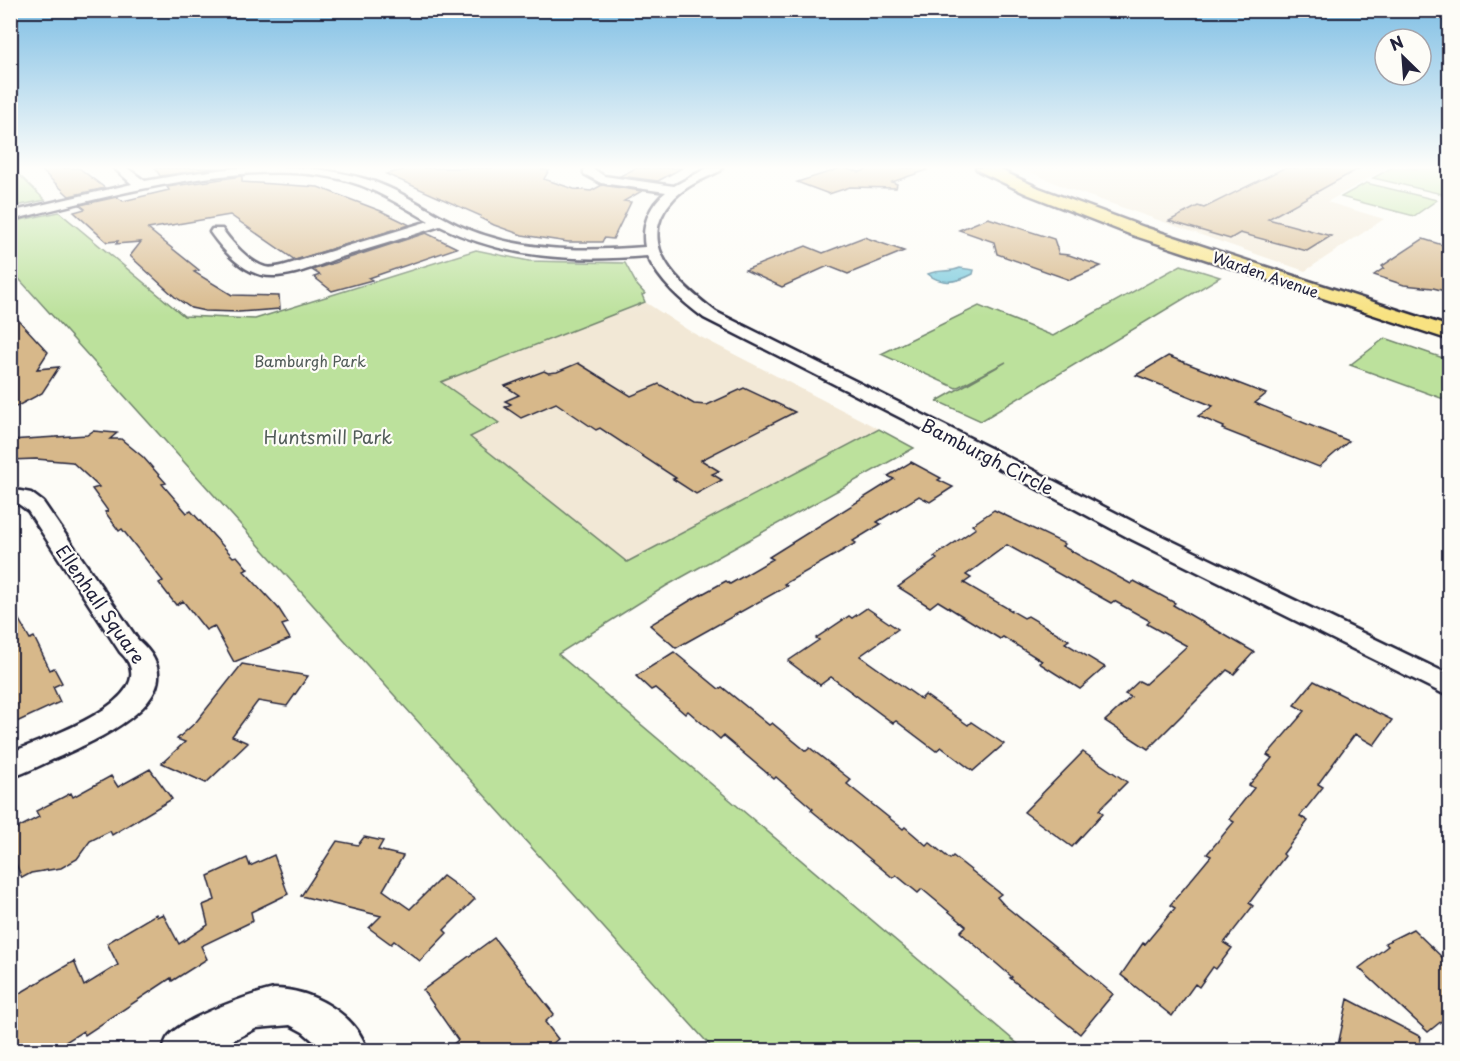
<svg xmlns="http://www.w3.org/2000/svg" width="1460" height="1061" font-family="'Playpen Sans',sans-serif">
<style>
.built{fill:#f2e8d6}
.green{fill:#bce19c;stroke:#6f826c;stroke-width:1.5}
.water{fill:#7fccde;stroke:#5a889d;stroke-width:1.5}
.building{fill:#d7b88a;stroke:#22223b;stroke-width:1.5}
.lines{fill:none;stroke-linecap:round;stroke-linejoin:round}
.minor-casing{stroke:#22223b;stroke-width:5}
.major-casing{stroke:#22223b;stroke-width:5}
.minor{fill:#fdfcf7;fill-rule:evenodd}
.major{fill:#f8e281;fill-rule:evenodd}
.labels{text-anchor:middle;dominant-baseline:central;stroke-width:4.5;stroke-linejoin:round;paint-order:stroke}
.far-street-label{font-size:15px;fill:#22223b;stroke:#fdfcf7}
.far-park-label{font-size:15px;fill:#505b58;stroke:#fdfcf7}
.park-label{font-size:18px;fill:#505b58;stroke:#fdfcf7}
.street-label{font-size:18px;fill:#22223b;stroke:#fdfcf7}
</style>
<rect width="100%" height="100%" fill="#fdfcf7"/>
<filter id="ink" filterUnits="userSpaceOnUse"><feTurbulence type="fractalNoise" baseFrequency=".0167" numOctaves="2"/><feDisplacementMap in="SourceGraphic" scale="12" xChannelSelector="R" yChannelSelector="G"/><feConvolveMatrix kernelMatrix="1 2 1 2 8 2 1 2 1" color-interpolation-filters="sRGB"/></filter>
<g filter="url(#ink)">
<path class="built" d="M1021,168H1387L1327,202L1384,219L1305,271L1069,189Z
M645,302L691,332L879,429L627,563L469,437L498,423L441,382Z"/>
<path class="green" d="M10,168H12L45,200L11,207Z
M1391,168L1449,169V193L1446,195L1373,178Z
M1366,183L1437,200L1414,216L1341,197Z
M59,212L184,316L255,319L476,250L529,261L625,263L637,285L645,294L642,295L645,302L441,382L499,423L470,437L627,562L879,429L914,448L666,586L558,654L1025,1050H714L11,270V222Z
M1181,265L1220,277L981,421L937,401L1006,362L956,388L881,354L979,306L1053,336Z
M1385,338L1449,360V401L1350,365Z"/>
<path class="water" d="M960,268L974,270L973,274C958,282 942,286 928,274C939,269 949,273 960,268Z"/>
<path class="building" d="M39,168H79L105,188L69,196Z
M155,168H220L160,176Z
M412,168H544L542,170H549L544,179L574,189L591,191L602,185L642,191L624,201L631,202L613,239L604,238L602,242H568L522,235L494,225L480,218L481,216L386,174Z
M636,168H682L658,181L620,176Z
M842,168L860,172L873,168H926L927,170L892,182L897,184L896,188L850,187L829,194L797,182Z
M1284,168H1360L1268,219L1331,236L1307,251L1240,233L1230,239L1169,221L1198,206L1204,208Z
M242,176V182L318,187L381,211L410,225L295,260L230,215L148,229L199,270L194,272L232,295L279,296L280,309L239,312L205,311L191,308L176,298L130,256L141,242L116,244L118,241L107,242L74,212L85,209L80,205L117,197L123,201L169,190L167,187Z
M988,218L1054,239L1059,254L1069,255L1101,266L1070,280L997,254L994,242L959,230Z
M426,233L457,248L369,278L372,280L332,291L314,277L320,275L312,270Z
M864,237L904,251L848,274L828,266L782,287L745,270L806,246L823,253Z
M1423,239L1449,247V292L1433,288L1404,285L1374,275L1384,268L1382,266Z
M10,311L48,352L37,369L59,367L42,393L10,410Z
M1168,356L1266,394L1255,403L1349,441L1319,467L1222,429L1224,427L1198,416L1213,406L1136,375Z
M578,363L631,396L659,384L694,404L707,405L744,388L795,412L701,460L719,471L712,474L722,480L696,494L673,479L676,478L600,428L596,430L556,403L521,418L505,407L511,404L505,401L519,395L505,386L544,371L548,373L557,372Z
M93,431L117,433L110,439H121L143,457L166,483L162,484L187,513L191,511L233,557L237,556L248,569L244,571L279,609L288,623L282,625L290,639L234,662L214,626L206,630L183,601L176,605L159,583L163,581L122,529L119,531L105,512L108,511L92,489L99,487L72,462L36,459L10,460V440L87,435Z
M911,462L941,478L938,480L953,487L930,502L919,496L877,522L881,524L853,541L856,543L784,584L787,586L676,648L650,625L691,600L726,581L730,584L773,559L769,557L894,479L888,476Z
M994,510L1065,544L1062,546L1131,584L1134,581L1175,603L1173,605L1254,652L1234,674L1227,670L1148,749L1105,721L1131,697L1125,694L1139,681L1145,684L1187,646L1147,624L1150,621L1114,601L1111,603L1007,545L966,575L971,578L964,583L1024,618L1028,616L1069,640L1065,643L1105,667L1080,689L1039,663L1042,661L1003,637L1000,639L938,601L930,607L898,587L937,559L934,557L976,528L972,525Z
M10,604L30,639L34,637L50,670L54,668L62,683L53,687L60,702L10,725Z
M867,608L898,629L860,656L921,699L925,695L968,725L971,722L1004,744L973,771L941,747L936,751L896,721L893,723L831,677L820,685L788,661L819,640L816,638L849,616L852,618Z
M674,652L719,689L722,687L769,725L772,723L806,751L810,748L851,780L847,784L903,829L905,827L926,845L929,842L950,859L953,856L1001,894L997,897L1004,905L1113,994L1080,1034L1010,978L1012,977L960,932L966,926L922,889L918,893L896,875L893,878L811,810L813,809L776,777L774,779L723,736L720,739L688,711L685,714L655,688L651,690L636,676Z
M242,664L308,676L287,706L258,701L232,736L248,743L206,783L162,763L185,742L177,739L196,722Z
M1314,681L1392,720L1374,745L1355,734L1318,784L1323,787L1300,816L1308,821L1283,854L1285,856L1249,903L1253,906L1224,943L1232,948L1216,969L1213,967L1199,987L1195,984L1172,1016L1121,975L1143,943L1145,944L1175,908L1170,905L1211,856L1207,854L1234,822L1229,819L1254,788L1249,785L1272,758L1267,755L1305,711L1294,705Z
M1083,752L1127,782L1099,810L1103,813L1072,847L1024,812Z
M150,769L172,799L112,835L110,831L90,841L77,859L61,868L31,873L22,878L10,850V832L39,817L36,811L71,793L73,797L111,776L118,787Z
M364,837L383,841L378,850L403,856L383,890L410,909L443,876L475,899L444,930L447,933L420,961L394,941L391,944L369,928L381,916L301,896L337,841L358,845Z
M274,855L288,894L251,912L253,921L201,946L207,959L172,981L171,978L85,1035L83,1031L53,1050H10V999L74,961L84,986L118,965L107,943L156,914L157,917L163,914L179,944L208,925L203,905L215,900L208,876L247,858L250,866Z
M1413,929L1449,964V1015L1428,1032L1359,968L1388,946L1385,943Z
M494,938L554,1014L545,1022L558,1039L545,1050H446L458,1040L423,990Z
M1348,999L1421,1037L1419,1050H1337Z"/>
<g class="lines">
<defs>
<path id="minor" d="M114,168H127L145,181C217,168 293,158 365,179C398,188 428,211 458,225C517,252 582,252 645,247C641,227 649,205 666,192L601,183L584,174V168H592L604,176L674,186L707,168H722L720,171C703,179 682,187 670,203C634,247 683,287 716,312L990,448L1147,529L1450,675V697L1131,539L976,456L704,318C680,300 661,283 647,256C575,262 506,259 440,226C406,237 372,248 338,258C316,266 286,280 262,275C241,271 222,249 210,232L212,229H222C231,242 249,262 265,267C272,269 282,266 289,264L429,221C407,209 384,194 360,185C264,150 108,197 10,220V212L132,184Z
M10,489L31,493L43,502L138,640C200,694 103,737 61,756C44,763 28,772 10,778V753C40,740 170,698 120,652L28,511L20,505L10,502Z
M274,989C311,989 356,1014 367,1050H324L303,1032L290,1025L257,1028L214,1050H163C164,1047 165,1041 168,1037C181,1019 251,994 274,989Z"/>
<path id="major" d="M976,168H996L1039,188L1144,227L1450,327V340L1132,235L1027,194L979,171Z"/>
</defs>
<use href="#minor" class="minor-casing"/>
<use href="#major" class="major-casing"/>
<use href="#minor" class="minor"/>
<use href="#major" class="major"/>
</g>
</g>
<linearGradient id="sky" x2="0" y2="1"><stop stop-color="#7ebee4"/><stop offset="0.53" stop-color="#fefefb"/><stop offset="1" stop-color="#fefefb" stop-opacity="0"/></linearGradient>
<rect width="1460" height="316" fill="url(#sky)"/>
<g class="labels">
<g class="far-street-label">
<text transform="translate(1266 274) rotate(19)">Warden Avenue</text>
</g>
<g class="far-park-label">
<text x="310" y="360">Bamburgh Park</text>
</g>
<g class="park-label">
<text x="328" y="436">Huntsmill Park</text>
</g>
<g class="street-label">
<text transform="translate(988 456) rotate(27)">Bamburgh Circle</text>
<text transform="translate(101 604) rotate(55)">Ellenhall Square</text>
</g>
</g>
<rect width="1460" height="1061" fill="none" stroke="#fdfcf7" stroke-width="36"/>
<rect x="18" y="18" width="1424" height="1025" fill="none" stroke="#22223b" stroke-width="2" filter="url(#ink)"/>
<g transform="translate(1403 57) rotate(335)"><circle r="28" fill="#fdfcf7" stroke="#a5a5ac" stroke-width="1.5"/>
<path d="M0-4.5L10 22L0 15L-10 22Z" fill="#22223b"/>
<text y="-9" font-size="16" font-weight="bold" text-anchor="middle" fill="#22223b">N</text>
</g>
</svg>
